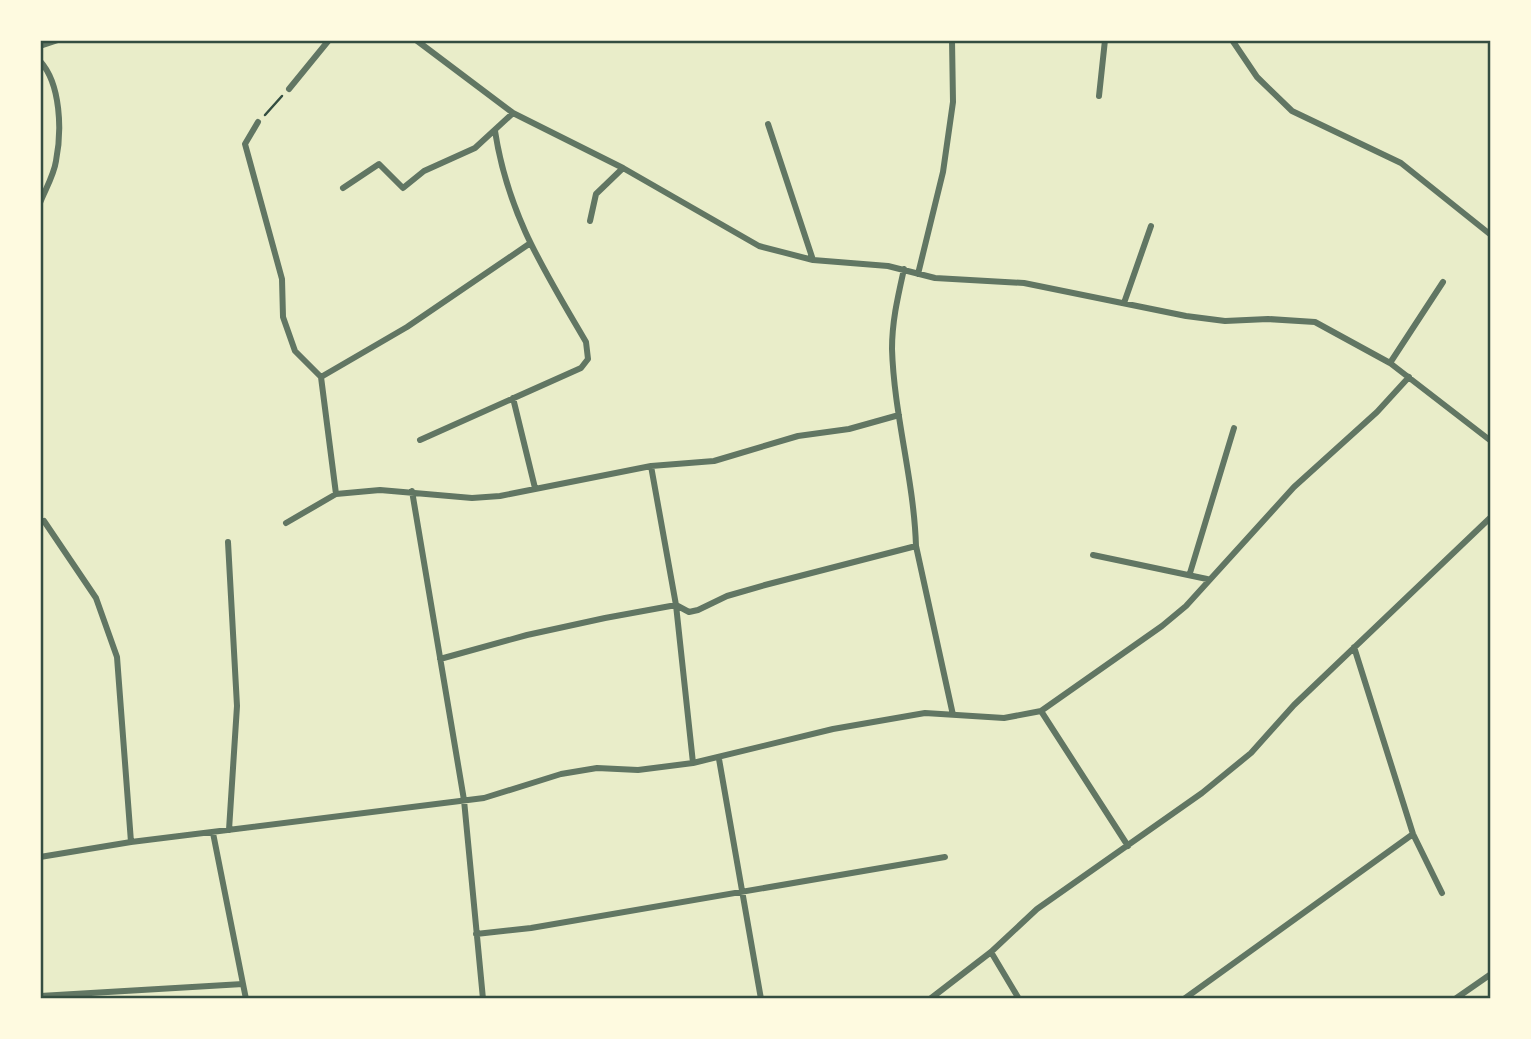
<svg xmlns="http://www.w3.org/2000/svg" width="1531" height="1039" font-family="Quicksand,sans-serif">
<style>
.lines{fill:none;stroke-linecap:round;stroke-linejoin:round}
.path{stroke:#344e41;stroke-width:2.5}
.minor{stroke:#617663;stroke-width:6}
.neatline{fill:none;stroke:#344e41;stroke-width:2.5}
</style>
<rect width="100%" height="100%" fill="#e9edc9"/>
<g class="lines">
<path class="path" d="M265,115L282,96"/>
<path class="minor" d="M416,40L513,113L623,168L759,246L813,260L888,266L935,278L1024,283L1186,316L1225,321L1268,319L1315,322L1390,363L1491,441
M1232,40L1257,77L1292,111L1401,163L1491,235
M40,46L58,40
M40,61C61,84 62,131 56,161C54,175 45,190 40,203
M289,89L329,40
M1099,96L1105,40
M258,122L245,144L282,279L283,317L295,351L321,377L336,494
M768,124L813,260
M343,188L379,164L403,188L424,171L475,148L513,113
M590,221L596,194L623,168
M918,274L943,172L953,102L952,40
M1124,303L1151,226
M1390,363L1443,282
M321,377L407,327L529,244
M513,398L535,488
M420,440L581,368L588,359L586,342C544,270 508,215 495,131
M651,466L676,605L693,763
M412,491L464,800L483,999
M44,521L96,598L117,657L131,842
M286,523L336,494L380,490L472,498L500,496L651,466L714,461L798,436L849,429L899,415
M228,542L237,706L229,830
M916,546L953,715
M1093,555L1207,579
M1190,573L1234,428
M1354,647L1413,834L1442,893
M440,659L527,635L605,618L676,605L689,612L698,610L727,596L765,585L916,546C914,480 894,415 892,349C892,321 898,296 904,269
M1041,711L1128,846
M719,759L761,999
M213,833L246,999
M40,857L131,842L484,798L561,774L597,768L638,770L693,763L833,729L925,713L1004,718L1041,711L1162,626L1186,606L1294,487L1377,412L1409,377
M476,934L531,928L945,857
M991,952L1019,999
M40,996L243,984
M930,999L991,952L1037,909L1202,793L1251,753L1294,705L1491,517
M1184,999L1413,834
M1455,999L1491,974"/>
</g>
<rect width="1531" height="1039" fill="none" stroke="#fefae0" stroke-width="84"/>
<rect x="42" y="42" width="1447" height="955" class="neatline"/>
</svg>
